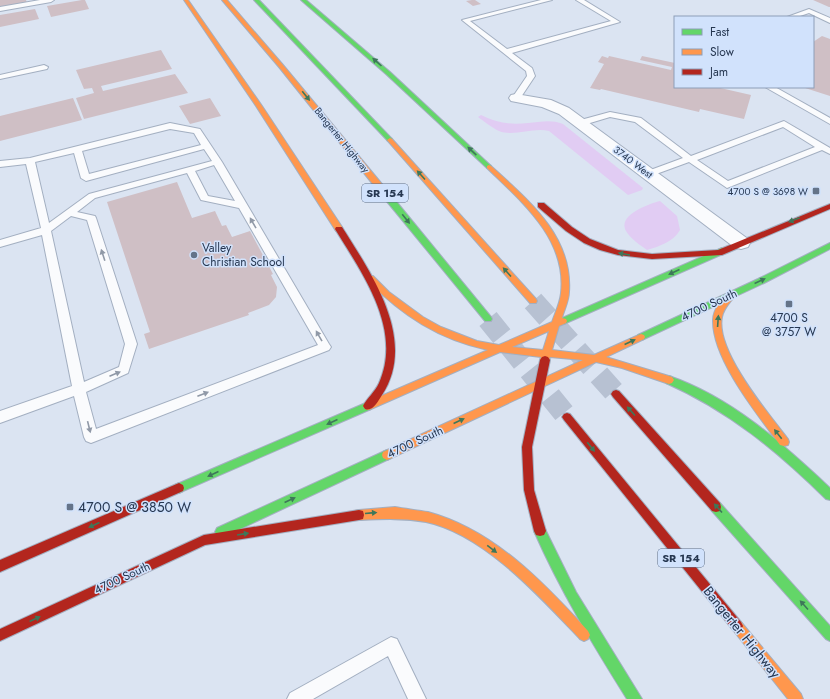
<svg xmlns="http://www.w3.org/2000/svg" width="830" height="699" font-family="Jost,sans-serif">
<style>
.green{fill:#e1ccf3}
.building{fill:#cfbfc5}
.lines{fill:none;stroke-linecap:round;stroke-linejoin:round}
.highway-tunnel{stroke:#b7c1d2;stroke-width:22;stroke-dasharray:22 11;stroke-linecap:butt}
.lane-casing{stroke:#a3afc1;stroke-width:2}
.street-casing{stroke:#a3afc1;stroke-width:2}
.fast-casing{stroke:#a3afc1;stroke-width:2}
.slow-casing{stroke:#a3afc1;stroke-width:2}
.jam-casing{stroke:#a3afc1;stroke-width:2}
.lane{fill:#fafbfd;fill-rule:evenodd}
.street{fill:#fafbfd;fill-rule:evenodd}
.fast{fill:#63d668;fill-rule:evenodd}
.slow{fill:#ff974d;fill-rule:evenodd}
.jam{fill:#b3261e;fill-rule:evenodd}
.oneway{fill:#3e775a}
.oneway2{fill:#9099a7}
.poi-dot{fill:#657489;stroke:#d1e2fc;stroke-width:1.5}
.labels{text-anchor:middle;dominant-baseline:central;stroke-width:3;stroke-linejoin:round;paint-order:stroke}
.far-street-label{font-size:10px;fill:#263751;stroke:#d1e2fc}
.far-poi-label{font-size:10px;fill:#263751;stroke:#d1e2fc;text-anchor:end}
.shield{fill:#d1e2fc;stroke:#596a84;stroke-width:1}
.shield-label{font-size:11px;font-weight:bold;fill:#263751}
.poi-label{font-size:12px;fill:#263751;stroke:#d1e2fc;text-anchor:start}
.street-label{font-size:12px;fill:#263751;stroke:#d1e2fc}
.near-poi-label{font-size:14px;fill:#263751;stroke:#d1e2fc;text-anchor:start}
.near-street-label{font-size:14px;fill:#263751;stroke:#d1e2fc}
</style>
<rect width="100%" height="100%" fill="#dbe4f2"/>
<path class="green" d="M481,115C496,123 511,125 528,123C540,122 551,119 563,124L643,188L642,190L628,195L549,131C533,127 514,137 499,131C492,128 484,121 478,117Z
M660,201L677,216L680,230C673,242 660,246 647,250C640,245 631,239 626,231C617,215 649,204 660,201Z"/>
<path class="building" d="M0,0H26L27,3L0,8Z
M82,0H85L89,9L51,17L47,6Z
M472,0H475L481,4L473,6L466,1Z
M813,0H830V7H829Z
M35,9L39,19L0,27V15Z
M822,36L830,39V96L802,87H813V42Z
M161,50L172,69L101,86L103,91L175,74L188,93L84,119L76,98L94,93L92,88L84,89L76,70Z
M602,56L608,58L609,56L671,70L672,67L640,60L642,56L675,63V87H716L751,95L744,119L700,109L699,112L601,89L600,90L590,88L604,64L598,62Z
M73,98L82,120L0,141V116Z
M210,98L221,116L190,124L179,106Z
M177,182L192,218L215,211L222,226L226,225L232,237L250,231L273,274L271,275L277,287L276,297L269,305L248,313L249,315L149,349L144,334L150,332L107,202Z"/>
<g class="lines">
<path class="highway-tunnel" d="M533,301L616,394
M488,319L567,417"/>
<defs>
<path id="lane" d="M40,0H54L51,2L0,11V7Z
M541,0H552L470,21L507,49L611,21L576,0H584L620,22L512,53L532,68L535,76L519,100H513L512,98L527,76L526,71L462,20Z
M809,9L830,18V23L809,13L797,17H787Z
M44,65L48,67L47,69L0,79V75Z
M765,87H775L830,118V124Z
M610,112L641,118L691,156L784,121L830,148V154L822,150L727,188L689,162L648,177L645,176L643,174L645,172L683,158L635,122L610,117L580,126L576,123L577,121ZM783,127L815,147L728,181L697,160Z
M170,123L200,129L222,162L329,344L331,347L329,350L91,443L86,441L84,437L74,396L0,423V411L72,386L42,235L0,247V240L41,228L26,164L0,167V161L30,158ZM170,129L194,133L201,145L89,174L82,151ZM204,149L212,161L89,194L49,223L35,162L74,153L81,178L86,181ZM214,165L235,201L208,196L195,171ZM187,173L201,200L239,208L318,345L96,429L86,392L128,373L137,344L96,218L95,216L77,212L95,198ZM71,216L87,220L125,344L119,367L84,382L51,231Z
M391,637L397,639L426,699H408L388,656L313,699H287L290,693Z"/>
<path id="street" d="M516,94L551,100L569,108L748,239L750,243L748,247L741,249L734,247L559,114L542,107L511,101L509,98L511,95Z"/>
<path id="fast" d="M254,0H259L392,139V141H388Z
M301,0H306L390,72L491,166V168H487L386,74Z
M380,189H386L491,317L492,319L491,321H485L380,193Z
M830,243V249L764,283L644,339L641,340L637,337L638,335L758,279Z
M722,248L726,251L725,253L566,323L563,324L559,321L560,319Z
M669,376C731,397 783,444 830,488V500L826,499C777,451 729,411 666,383L664,380L666,377Z
M368,402L371,403L373,406L371,409L183,491L179,493L175,491L174,488L175,485Z
M387,450L391,452L392,455L391,458L225,536L221,537L217,536L215,532L217,528Z
M716,502L720,503L830,626V641L826,639L712,511L711,507L712,503Z
M540,526L544,527L576,592L642,699H627C593,645 560,590 534,531L536,527Z"/>
<path id="slow" d="M184,0H188L262,106L342,227V231H336L256,106Z
M222,0H227L283,65L386,189V193H380L279,67Z
M390,138L392,139L536,299L537,301L536,303H530L388,141L387,140Z
M489,165L491,166C528,200 573,236 569,292C569,301 564,310 562,318L566,319L567,321L566,323L559,326L552,350L594,355L641,334L644,335L645,337L644,339L606,357L672,377L674,380L672,383L669,384L622,368L596,362L387,460L383,458L382,455L383,452L583,360L550,357L548,363H542L540,360L541,357L500,352L371,409L368,410L365,409L363,406L365,403L488,350C438,339 403,316 367,280L366,278L367,276H373L389,292L423,317L441,327L477,341L499,345L552,322C555,313 560,303 561,293C567,239 522,202 487,168V166ZM549,331L543,350L512,347Z
M732,291L736,294C731,302 724,307 722,317C715,350 768,413 788,439L789,442L788,445L784,446L780,445C758,415 712,359 713,320C713,314 716,308 719,303C722,299 727,293 732,291Z
M395,507C405,509 417,510 428,512C494,530 543,582 588,631L590,635L588,639L584,641L580,639C541,598 484,534 426,522C403,518 383,519 359,520L355,519L354,515L355,511L359,510Z
M737,620L741,622L801,694L803,699H788L733,630L731,626L733,622Z"/>
<path id="jam" d="M538,203H544L572,227L590,239L618,250L652,254L718,250L830,204V209L722,255L652,259L618,255L600,250L584,243L566,231L538,207Z
M336,227H342C371,273 418,340 382,395C378,401 373,412 365,409L363,406C367,398 375,392 379,383C403,329 362,273 335,229Z
M545,356L548,357L550,360L532,447L534,490L546,531L544,535L540,536L536,535L534,531L524,490L522,447L540,360L542,357Z
M616,390L619,391L720,503L721,507L720,511L716,512L712,511L613,397L611,394L613,391Z
M567,413L570,414L741,622L743,626L741,630L737,632L733,630L564,420L562,417L564,414Z
M179,483L183,485L184,488L183,491L0,572V560Z
M359,510L363,511L364,515L363,519L359,520L205,545L0,641V629L204,535Z"/>
</defs>
<use href="#lane" class="lane-casing"/>
<use href="#street" class="street-casing"/>
<use href="#fast" class="fast-casing"/>
<use href="#slow" class="slow-casing"/>
<use href="#jam" class="jam-casing"/>
<use href="#lane" class="lane"/>
<use href="#street" class="street"/>
<use href="#fast" class="fast"/>
<use href="#slow" class="slow"/>
<use href="#jam" class="jam"/>
</g>
<defs><path id="oneway-solid" d="M-6-.8H1V-3.2L6.5 0L1 3.2V.8H-6Z"/></defs>
<g class="oneway">
<use href="#oneway-solid" transform="translate(377 62) rotate(-138)"/>
<use href="#oneway-solid" transform="translate(306 96) rotate(51)"/>
<use href="#oneway-solid" transform="translate(472 151) rotate(-137)"/>
<use href="#oneway-solid" transform="translate(421 175) rotate(-132)"/>
<use href="#oneway-solid" transform="translate(406 219) rotate(51)"/>
<use href="#oneway-solid" transform="translate(794 220) rotate(159)"/>
<use href="#oneway-solid" transform="translate(624 254) rotate(-169)"/>
<use href="#oneway-solid" transform="translate(507 272) rotate(-132)"/>
<use href="#oneway-solid" transform="translate(674 272) rotate(156)"/>
<use href="#oneway-solid" transform="translate(760 281) rotate(-25)"/>
<use href="#oneway-solid" transform="translate(718 321) rotate(-86)"/>
<use href="#oneway-solid" transform="translate(630 342) rotate(-25)"/>
<use href="#oneway-solid" transform="translate(631 411) rotate(-132)"/>
<use href="#oneway-solid" transform="translate(459 421) rotate(-25)"/>
<use href="#oneway-solid" transform="translate(332 422) rotate(156)"/>
<use href="#oneway-solid" transform="translate(778 434) rotate(-128)"/>
<use href="#oneway-solid" transform="translate(591 447) rotate(51)"/>
<use href="#oneway-solid" transform="translate(213 474) rotate(156)"/>
<use href="#oneway-solid" transform="translate(290 500) rotate(-25)"/>
<use href="#oneway-solid" transform="translate(718 508) rotate(-132)"/>
<use href="#oneway-solid" transform="translate(371 513) rotate(-5)"/>
<use href="#oneway-solid" transform="translate(94 525) rotate(156)"/>
<use href="#oneway-solid" transform="translate(243 534) rotate(-9)"/>
<use href="#oneway-solid" transform="translate(492 549) rotate(37)"/>
<use href="#oneway-solid" transform="translate(804 605) rotate(-132)"/>
<use href="#oneway-solid" transform="translate(35 619) rotate(-25)"/>
</g>
<g class="oneway2">
<use href="#oneway-solid" transform="translate(253 223) rotate(-120)"/>
<use href="#oneway-solid" transform="translate(103 255) rotate(-108)"/>
<use href="#oneway-solid" transform="translate(319 336) rotate(-120)"/>
<use href="#oneway-solid" transform="translate(115 374) rotate(-23)"/>
<use href="#oneway-solid" transform="translate(203 394) rotate(-21)"/>
<use href="#oneway-solid" transform="translate(89 427) rotate(76)"/>
</g>
<g class="poi-dot">
<rect x="812" y="187" width="8" height="8" rx="2"/>
<circle cx="194" cy="255" r="4"/>
<rect x="785" y="300" width="8" height="8" rx="2"/>
<rect x="66" y="503" width="8" height="8" rx="2"/>
</g>
<g class="labels">
<g class="far-street-label">
<text transform="translate(342 140) rotate(51)">Bangerter Highway</text>
<text transform="translate(633 162) rotate(37)">3740 West</text>
</g>
<g class="far-poi-label">
<text x="808" y="191">4700 S @ 3698 W</text>
</g>
<g class="shield">
<rect x="362" y="184" width="46" height="18" rx="3"/>
<rect x="658" y="549" width="46" height="18" rx="3"/>
</g>
<g class="shield-label">
<text x="385" y="193">SR 154</text>
<text x="681" y="558">SR 154</text>
</g>
<g class="poi-label">
<text x="202" y="248">Valley<tspan x="202" dy="14">Christian School</tspan></text>
<text x="789" y="318" text-anchor="middle">4700 S<tspan x="789" dy="14">@ 3757 W</tspan></text>
</g>
<g class="street-label">
<text transform="translate(709 305) rotate(-25)">4700 South</text>
<text transform="translate(415 442) rotate(-25)">4700 South</text>
<text transform="translate(122 578) rotate(-25)">4700 South</text>
</g>
<g class="near-poi-label">
<text x="78" y="507">4700 S @ 3850 W</text>
</g>
<g class="near-street-label">
<text transform="translate(742 632) rotate(51)">Bangerter Highway</text>
</g>
</g>
<rect x="674" y="16" width="140" height="72" fill="#d1e2fc" stroke="#8d9eb8"/>
<rect x="682" y="29" width="20" height="6" fill="#63d668" stroke="#8d9eb8"/>
<text x="710" y="36" font-size="12" fill="#263751">Fast</text>
<rect x="682" y="49" width="20" height="6" fill="#ff974d" stroke="#8d9eb8"/>
<text x="710" y="56" font-size="12" fill="#263751">Slow</text>
<rect x="682" y="69" width="20" height="6" fill="#b3261e" stroke="#8d9eb8"/>
<text x="710" y="76" font-size="12" fill="#263751">Jam</text>
</svg>
